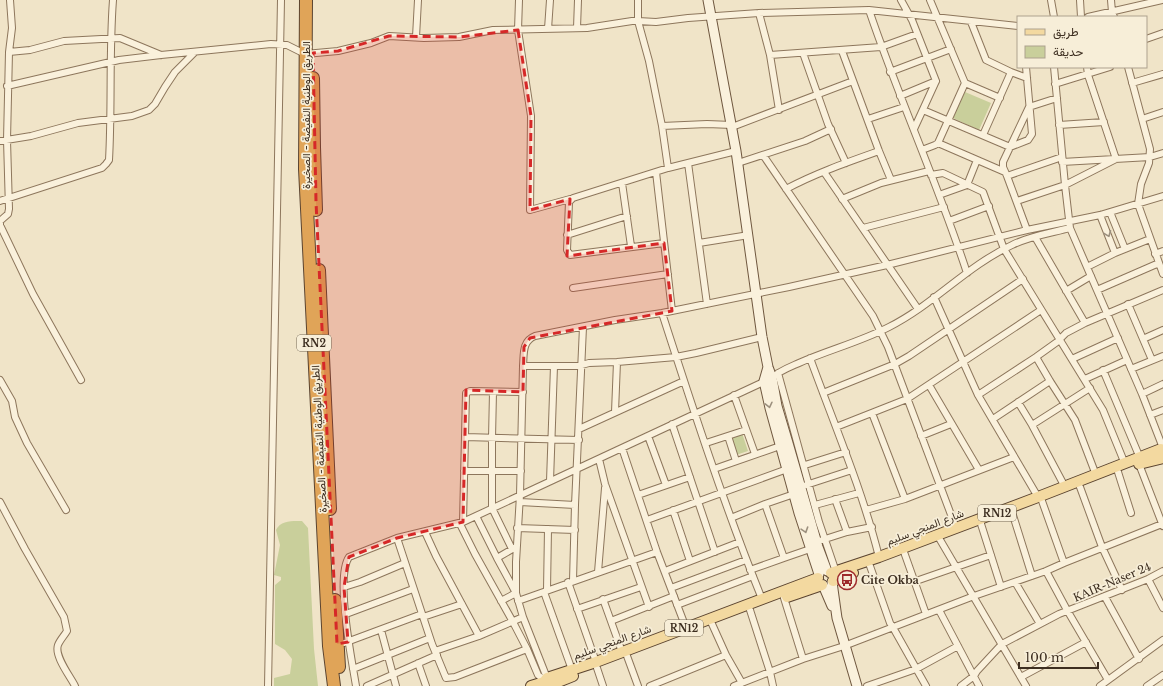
<svg xmlns="http://www.w3.org/2000/svg" width="1163" height="686" font-family="'Libre Baskerville',Vazirmatn,serif">
<style>
.green{fill:#c9cf9b}
.lines{fill:none;stroke-linecap:round;stroke-linejoin:round}
.street-casing{stroke:#8d765c;stroke-width:8}
.secondary-casing{stroke:#6f573f;stroke-width:11}
.primary-casing{stroke:#5b4430;stroke-width:12}
.highway-casing{stroke:#5b4430;stroke-width:14}
.street{stroke:#faf1dc;stroke-width:6}
.secondary{stroke:#faf1dc;stroke-width:9}
.primary{stroke:#f3d9a0;stroke-width:10}
.highway{stroke:#e0a458;stroke-width:12}
.oneway{stroke:#9c907e}
.marked{fill:#d62828;fill-opacity:0.2;stroke:#d62828;stroke-width:3;stroke-dasharray:8 5;stroke-linejoin:round}
.labels{text-anchor:middle;dominant-baseline:central;stroke-width:3.5;stroke-linejoin:round;paint-order:stroke}
.shield{fill:#f7eed8;stroke:#756857;stroke-width:1}
.shield-label{font-size:10px;font-weight:bold;fill:#3d2e20}
.street-label{font-size:11px;fill:#3d2e20;stroke:#f7eed8}
.poi-label{font-size:11px;font-weight:bold;fill:#3d2e20;stroke:#f7eed8;text-anchor:start}
</style>
<rect width="100%" height="100%" fill="#f0e4c8"/>
<path class="green" d="M965,92L991,103L979,130L953,118Z
M742,433L748,451L736,455L730,437Z
M302,521L308,528L314,649L318,686H274V678L290,674L292,659L285,650L275,644V585L281,580V577L274,575L280,545L276,530C281,520 292,521 302,521Z"/>
<g class="lines">
<defs>
<path id="street" d="M519,0L518,30L531,116L530,210L570,199
M901,0L912,20L936,81L914,129
M930,0L965,83L1000,98
M1051,0L1054,17
M1080,0L1081,17
M1111,0L1112,12L1114,17
M869,10C899,99 938,184 967,273
M759,13L770,55L881,47L917,34
M1088,17L1162,0
M971,22L986,60L1011,72L1027,78
M577,28L578,0
M548,29L550,0
M416,37L418,0
M1146,39L1163,33
M842,51L879,151L891,180
M9,52L12,28L10,0
M803,53L828,124L846,163
M770,55L779,110
M1054,67L1065,185L1070,228L1142,394L1163,448
M1128,67L1150,149L1149,163L1141,184L1138,204L1163,274
M890,72L951,49
M1132,83L1163,74
M1055,84L1110,67
M7,86L119,60L161,55L271,44L287,45L305,54L338,51L371,43L389,36L424,38L459,37L493,30L587,28L632,21H638V0
M900,96L936,81
M923,110L1010,147L1028,140L1032,134L1026,67
M868,119L904,107
M1142,119L1163,112
M732,125L707,124L662,126L649,61L638,21L656,22L688,18L759,13L869,10L1018,26
M1059,125L1104,122
M662,126L668,168
M732,127L853,81
M983,135L1011,72
M0,141L31,136L78,123L132,116L149,110L155,104L165,87L175,72L194,53
M938,143L1005,172
M922,150L935,145L938,143L965,83
M763,155L873,316L888,347L956,528
M1062,162L1150,157L1163,153
M688,163L707,304
M738,163L805,141L831,129
M656,172L672,311
M824,172L918,309
M931,175L943,173L983,192L1004,249L1103,410L1125,464
M1007,176L1062,157
M622,183L631,246
M786,189C816,173 848,162 879,151
M939,195L967,185L977,160
M842,199L881,183L929,171
M0,201L102,168L106,164L109,160C112,106 109,53 113,0
M1017,201L1065,185L1116,159L1088,75L1087,67
M1110,212L1125,249
M1100,215L1115,253
M949,221L989,206
M863,228L944,207
M1027,230L1007,176L1003,167V162L1029,107L1057,98
M567,235L627,216
M1035,237L1085,323
M664,243L570,255L567,250L569,202L573,198L668,168L736,151
M699,243L749,235
M1155,254L1163,251
M1087,267L1115,253L1150,239
M573,288L668,274
M1097,290L1159,263
M1066,291L1091,276
M934,297L978,395L1038,497
M1128,304L1152,360
M662,313C693,409 724,505 762,599
M1143,339L1163,330
M1036,357L1050,381L1075,420L1096,475
M810,358C834,424 862,489 879,557
M1072,359L1118,338
M523,366C524,354 522,341 535,336L615,320L662,313L789,287L887,265L1027,230L1100,215L1163,196
M1131,369L1163,356
M1103,370L1140,458
M778,373L819,522L836,572
M1085,379L1127,360
M0,380L12,401L15,417L27,443L66,510
M81,380L33,294L0,225V221L8,214L9,209L7,140L9,52L30,50L64,41L120,38L161,55
M929,385L979,470
M493,392L492,438V508L512,549
M823,393L895,364L909,356L1023,279
M1142,394L1163,384
M734,395L755,454
M978,395L1036,357L1057,342L1066,333L1085,323L1163,290
M1018,402L1032,425L1065,487
M615,412L617,362
M872,413L905,499
M1150,415L1163,410
M993,419L1050,381
M672,424L715,552
M1032,425L1090,388
M836,427L907,399L1041,310
M579,429L684,381
M648,436L666,485
M728,436L736,461
M921,436L951,424
M465,437L579,440
M706,443L746,430
M622,448L657,552L686,628
M599,459L605,484L649,607
M1139,464L1163,526
M805,465L846,452
M714,469L783,445
M464,471H521
M1118,472L1131,513
M550,481L554,366
M806,485L852,470
M1080,487L1102,547L1122,590
M638,495L690,477
M835,499L847,532
M1042,501L1064,563
M0,502L25,549L64,617L67,631C64,636 60,640 58,645C54,656 70,676 75,686
M520,502L575,505
M815,505L859,493
M673,510L690,561
M866,510L905,499L1014,457
M1012,512L1032,576
M476,516L497,558L516,547
M731,518L765,504L797,493
M647,520L790,468
M463,522L466,393L470,391L523,392
M460,524L475,554L513,622L527,649L538,675L544,680
M981,524L1001,587
M517,528L575,530
M425,532L436,556L479,636
M397,538L432,644L446,678L455,677L527,649
M939,538L1026,686
M822,540L847,532L872,527
M904,552L926,614
M497,558L516,593L501,601
M784,558L813,548
M870,566L890,623L895,631L926,686
M750,570L784,558L765,504
M665,571L740,542
M1046,571L1067,610L1108,680
M598,572L605,488
M1148,579L1163,608
M573,581L575,505L583,327
M916,581L991,555
M568,582L596,662
M1015,582L1040,624
M344,587L360,582L405,563
M671,588L746,560
M547,590L548,529
M544,592L572,670
M1105,597L1139,659
M784,598L803,659
M603,599L622,652
M518,601L657,552
M677,605L753,576
M577,609L641,587
M750,610L770,672L773,686
M939,610L979,686
M346,614L413,589
M423,617L462,604
M523,617L547,678
M611,621L674,596
M712,624L726,655L742,683
M381,630L396,686
M344,643L422,614
M435,651L479,636L523,617L516,593V562L520,495L523,366H578L589,363L617,362L676,357L696,353L762,337
M627,656L638,686
M418,663L426,686
M597,668L603,686
M353,669L430,638
M1021,677L1086,642
M268,686L281,0
M356,686C352,661 335,577 349,557L397,538L463,522L772,378C779,371 790,367 799,363C828,350 860,342 889,327C933,305 967,266 1012,245C1030,236 1051,233 1070,228
M367,686L437,655
M650,686L726,655
M734,686L803,659L844,646L974,596L1046,571L1064,563L1162,524
M867,686L916,669L958,646
M961,686L974,676L977,671L1002,644L1059,614L1148,579L1163,571
M1100,686L1163,640
M1147,686L1163,675"/>
<path id="secondary" d="M708,0L736,151L762,337L768,367L772,378L777,406L788,443L818,547L827,571
M768,367L764,381L770,408L799,513L819,574
M832,582L837,618L857,686
M823,585L832,606"/>
<path id="primary" d="M1139,464L1163,458
M831,573L879,557L1038,497L1161,449
M833,581L853,573
M787,597L822,585
M553,684L573,676
M531,686L544,682
M546,686L544,682L547,678L596,662L818,578"/>
<path id="highway" d="M306,0L305,169L329,646L334,686
M313,78L314,147L316,210
M319,270L330,509
M335,600L339,667"/>
</defs>
<use href="#street" class="street-casing"/>
<use href="#secondary" class="secondary-casing"/>
<use href="#primary" class="primary-casing"/>
<use href="#highway" class="highway-casing"/>
<use href="#street" class="street"/>
<use href="#secondary" class="secondary"/>
<use href="#primary" class="primary"/>
<use href="#highway" class="highway"/>
</g>
<defs><path id="oneway-chevron" d="M-2-3.5L2.5 0L-2 3.5" fill="none" stroke-width="1.6" stroke-linecap="round" stroke-linejoin="round"/></defs>
<g class="oneway">
<use href="#oneway-chevron" transform="translate(1108 234) rotate(68)"/>
<use href="#oneway-chevron" transform="translate(769 405) rotate(77)"/>
<use href="#oneway-chevron" transform="translate(805 530) rotate(72)"/>
</g>
<path class="marked" d="M518,30L531,116L530,210L570,199L567,256L664,243L672,311L530,338L524,347L523,392L466,390L463,522L397,538L349,557L344,587L348,642L337,644L316,202L313,53L338,51L389,36L459,37Z"/>
<defs>
<symbol id="bus-ring" viewBox="-11 -11 22 22"><circle r="9.5" fill="#f7eed8" stroke="#9e2a2b" stroke-width="1.5"/><path d="M-5-6H5V4H4V6H2V4H-2V6H-4V4H-5ZM-3.5-4V0h7V-4ZM-3.5 1.2v1.5H-2V1.2ZM2 1.2v1.5H3.5V1.2Z" fill="#9e2a2b"/></symbol>
</defs>
<g fill-rule="evenodd">
<use href="#bus-ring" x="836" y="569" width="22" height="22"/>
</g>
<g class="labels">
<g class="shield">
<rect x="297" y="335" width="34" height="16" rx="3"/>
<rect x="978" y="505" width="38" height="16" rx="3"/>
<rect x="665" y="620" width="38" height="16" rx="3"/>
</g>
<g class="shield-label">
<text x="314" y="343">RN2</text>
<text x="997" y="513">RN12</text>
<text x="684" y="628">RN12</text>
</g>
<g class="street-label">
<text transform="translate(306 115) rotate(-90)">الطريق الوطنية النفيضة - الصخيرة</text>
<text transform="translate(319 439) rotate(-93)">الطريق الوطنية النفيضة - الصخيرة</text>
<text transform="translate(925 527) rotate(-21)">شارع المنجي سليم</text>
<text transform="translate(1112 582) rotate(-23)">KAIR-Naser 24</text>
<text transform="translate(612 642) rotate(-20)">شارع المنجي سليم</text>
</g>
<g class="poi-label">
<text x="861" y="580">Cite Okba</text>
</g>
</g>
<rect x="1017" y="16" width="130" height="52" fill="#f7eed8" stroke="#ada18e"/>
<rect x="1025" y="29" width="20" height="6" fill="#f3d9a0" stroke="#ada18e"/>
<text x="1053" y="36" font-size="12" fill="#3d2e20">طريق</text>
<rect x="1025" y="46" width="20" height="12" fill="#c9cf9b" stroke="#ada18e"/>
<text x="1053" y="56" font-size="12" fill="#3d2e20">حديقة</text>
<path d="M1019 662v6h79v-6" fill="none" stroke="#3d2e20" stroke-width="2"/>
<text x="1025" y="662" font-size="12" fill="#3d2e20" stroke="#f7eed8" stroke-width="3" paint-order="stroke">100 m</text>
</svg>
